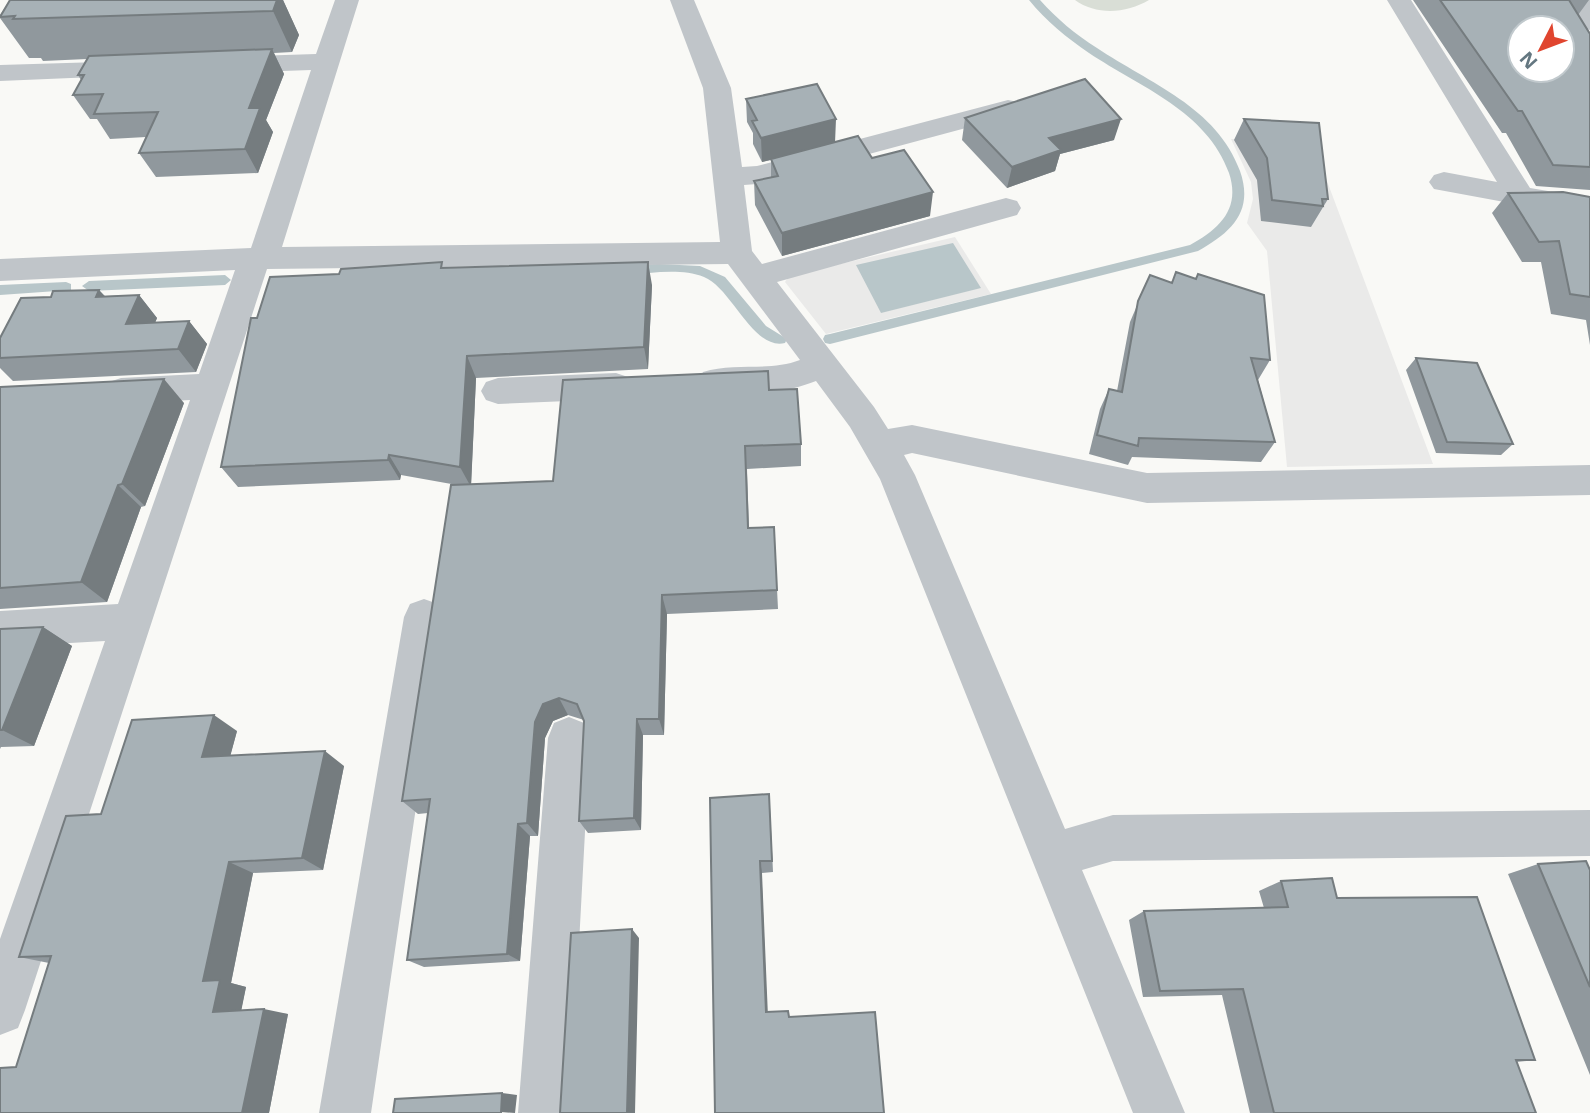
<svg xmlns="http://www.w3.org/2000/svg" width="1590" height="1113" font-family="'Open Sans',sans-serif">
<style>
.built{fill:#eaeae9}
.green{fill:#d9ded6}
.water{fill:#b8c6c9}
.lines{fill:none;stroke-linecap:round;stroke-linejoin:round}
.stream{fill:#b8c6c9;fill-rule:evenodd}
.minor{fill:#c0c5c9;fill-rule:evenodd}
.wall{fill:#90989d}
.shaded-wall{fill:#757c7f}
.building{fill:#a7b1b6;stroke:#757c7f;stroke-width:2;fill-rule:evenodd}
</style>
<rect width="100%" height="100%" fill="#f9f9f6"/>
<path class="built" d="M1231,139H1299L1312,141L1433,464L1287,467L1267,251L1247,223L1253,199L1251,182Z
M955,237L991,294L826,334L785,282L789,276Z"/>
<path class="green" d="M1075,0H1149C1127,13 1097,16 1075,0Z"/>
<path class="water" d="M953,243L981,288L881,313L856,265Z"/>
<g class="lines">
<path class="stream" d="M1029,0H1040C1057,19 1075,34 1097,48C1149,83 1217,107 1240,171C1254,211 1232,232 1198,251L830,344L825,343L823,339L825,335L830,334L1190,245C1219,229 1241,209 1229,173C1207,111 1140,87 1089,53C1067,38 1046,21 1029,0Z
M659,264L700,266L725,277L766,326L787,339L785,343C753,351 732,288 704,277C681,268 652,273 628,275L622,270L628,265Z
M225,275L231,280L225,285L89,291L82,286L89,281Z
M66,282L71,284V290L0,295V285Z"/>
<path class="minor" d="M335,0H359L282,247L720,242L703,88L670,0H694L731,88L742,167L757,166L1008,100L1018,102L1022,108L1018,114L757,184L744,185L752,251L762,264L1006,198L1017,201L1021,208L1017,215L777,282L874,407L888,429L912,425L1147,473L1590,465V495L1147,503L912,453L904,455L915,475L1065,829L1113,815L1590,810V856L1113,861L1082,870L1185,1113H1133L880,479L850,427L816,381C787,393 733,400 703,390L698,381L703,372C734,362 769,372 800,360L728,264L267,269L25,1010L18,1028L0,1035V939L105,641L0,647V611L118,604L190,400L121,404L109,400L104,391L109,382L121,378L199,374L235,270L0,281V259L251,248L311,70L228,73L219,71L215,65L219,59L228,57L316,54Z
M1387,0H1411L1530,188L1590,198V218L1434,189L1429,182L1434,175L1444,172L1497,182Z
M1575,0H1590V30L1581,27L1577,22Z
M133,61L142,63L146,69L142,75L0,81V65Z
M616,373L628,377L633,386L628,395L616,399L498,404L486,400L481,391L486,382L498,378Z
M424,599L438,604L444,617L371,1113H319L404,617L410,604Z
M569,717L584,723L590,738L570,1113H518L548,738L554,723Z"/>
</g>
<path class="wall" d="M10,0H283L299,35L292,52L274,53L284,74L266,120L273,132L258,173L156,177L139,153L146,137L110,139L97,119H90L73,95L81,80L78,75L87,59L43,61L41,58H29L0,18V15Z
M1413,0H1589L1578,15L1590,34V190L1536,186L1506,133H1502Z
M746,99L835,142L872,158L930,216L782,256L755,205L754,181L771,177V160L762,162L753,144V133L747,122Z
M965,118L1114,140L1060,154L1055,171L1007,188L962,140Z
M1244,119L1328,199L1311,227L1261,221L1257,180L1234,140Z
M1508,193L1590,197V345L1586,320L1551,314L1541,262H1522L1492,213Z
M445,267L652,285L648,369L476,378L471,484L553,481L769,390L801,444V466L747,469L749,528L774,527L778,609L667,614L664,735H643L641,830L588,833L579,821L584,721V720L568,715L553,721L545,738L538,836H530L520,961L424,967L407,960L428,813L418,814L402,801L457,485L401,475L400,480L238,487L221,467L257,318L339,274Z
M1150,275L1270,360L1258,380L1275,442L1261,462L1132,457L1128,465L1089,454L1100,409L1109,389L1117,391L1130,322Z
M99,290L105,296L139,295L157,318L155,323L189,321L207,344L196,372L13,381L0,368V338L51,297Z
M1416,358L1513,444L1501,455L1436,453L1406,370Z
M0,387L184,403L145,506L141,507L107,602L0,609Z
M43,627L72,646L34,746L1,747L0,749V629Z
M237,731L230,756L344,766L323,870L253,873L231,983L246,987L241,1010L288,1014L269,1113H0L16,1067L49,963L19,957L101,814Z
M770,808L773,872L762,873L715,1113Z
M1538,864L1590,870V1075L1508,874Z
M1281,881L1337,898L1535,1060L1516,1062L1536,1113H1250L1222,995L1143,997L1129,920L1144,911L1264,908L1259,891Z"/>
<path class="shaded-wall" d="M277,0H283L299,35L292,52L273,11Z
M272,49L284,74L266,120L273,132L258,173L245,149L249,108Z
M836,119L835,143L762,162L761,138Z
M1121,119L1114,140L1060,154L1055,171L1007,188L1012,167L1049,138Z
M933,192L930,216L782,256V233Z
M648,262L652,285L648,369L644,347Z
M99,290L119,313L96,297Z
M139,295L157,318L145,346L126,324Z
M189,321L207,344L196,372L178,349Z
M467,356L476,378L471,487L460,467Z
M164,379L184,403L145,506L122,484Z
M389,455L401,475L400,480L388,460Z
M118,485L141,507L107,602L81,582Z
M662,595L667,614L664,735L659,719Z
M43,627L72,646L34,746L2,730Z
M559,698L568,715L553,721L545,738L538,836L527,823L535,722L543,704Z
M214,715L237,731L226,772L202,757Z
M637,719L643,735L641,830L634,818Z
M325,751L344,766L323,870L302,858Z
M518,824L530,836L520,961L507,954Z
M760,861L762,873L768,1017L766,1012Z
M229,862L253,873L231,983L246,987L240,1017L213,1012L203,981Z
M632,929L639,938L635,1113H627Z
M264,1009L288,1014L269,1113H242Z
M502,1093L517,1095L515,1113L501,1112Z"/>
<path class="building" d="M10,0H277L273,11L13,19L15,16L0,17Z
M1440,0H1569L1590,34V167L1553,165L1522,111H1518ZM1520,28H1562V70H1520Z
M272,49L249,108H260L245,149L139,153L158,112L94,114L103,94L73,95L84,75H78L89,56Z
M1085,79L1121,119L1049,138L1061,150L1012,167L965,118Z
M817,84L836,119L761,138L752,121L757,120L746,99Z
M1244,119L1319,123L1328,199H1322L1323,206L1272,200L1267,158Z
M858,136L872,158L904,150L933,192L782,233L754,181L778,176L771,159Z
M1563,192L1590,197V297L1570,294L1559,241L1539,242L1508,193Z
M442,262L441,268L648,262L644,347L467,356L460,467L389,455L388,460L221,467L251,318H257L270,277L339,274L341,269Z
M1176,272L1196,279L1198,274L1264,295L1270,360L1251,358L1275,442L1139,438L1138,446L1097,435L1109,389L1122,392L1138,301L1150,275L1172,283Z
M99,290L96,297L139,295L126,324L189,321L178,349L0,358V338L21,298L51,297L53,291Z
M1416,358L1477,363L1513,444L1447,442Z
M768,371L769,390L797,389L801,444L745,446L748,528L774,527L777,590L662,595L659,719H637L634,818L579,821L584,721L577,704L559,698L543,704L535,722L527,823L518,824L507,954L407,960L430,799L402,801L451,485L553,481L563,380Z
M164,379L122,484L118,485L81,582L0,588V387Z
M43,627L2,730H0V629Z
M214,715L202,757L325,751L302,858L229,862L203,981L220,980L213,1012L264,1009L242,1113H0V1068L16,1067L51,956L19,957L66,816L101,814L132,720Z
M769,794L772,861H760L766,1012L788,1011L789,1017L875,1012L884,1113H715L710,798Z
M1586,861L1590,870V987L1538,864Z
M1332,878L1337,898L1477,897L1535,1060H1516L1536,1113H1274L1243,989L1160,991L1144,911L1288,907L1281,881Z
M632,929L627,1113H560L571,933Z
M502,1093L501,1113H393L395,1099Z"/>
<g transform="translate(1541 49) rotate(228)"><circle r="33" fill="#ffffff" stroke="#c1c9cd" stroke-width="2"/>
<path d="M0-5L12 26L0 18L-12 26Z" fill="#e0452f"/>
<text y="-10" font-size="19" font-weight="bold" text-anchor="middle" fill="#647781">N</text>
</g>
</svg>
